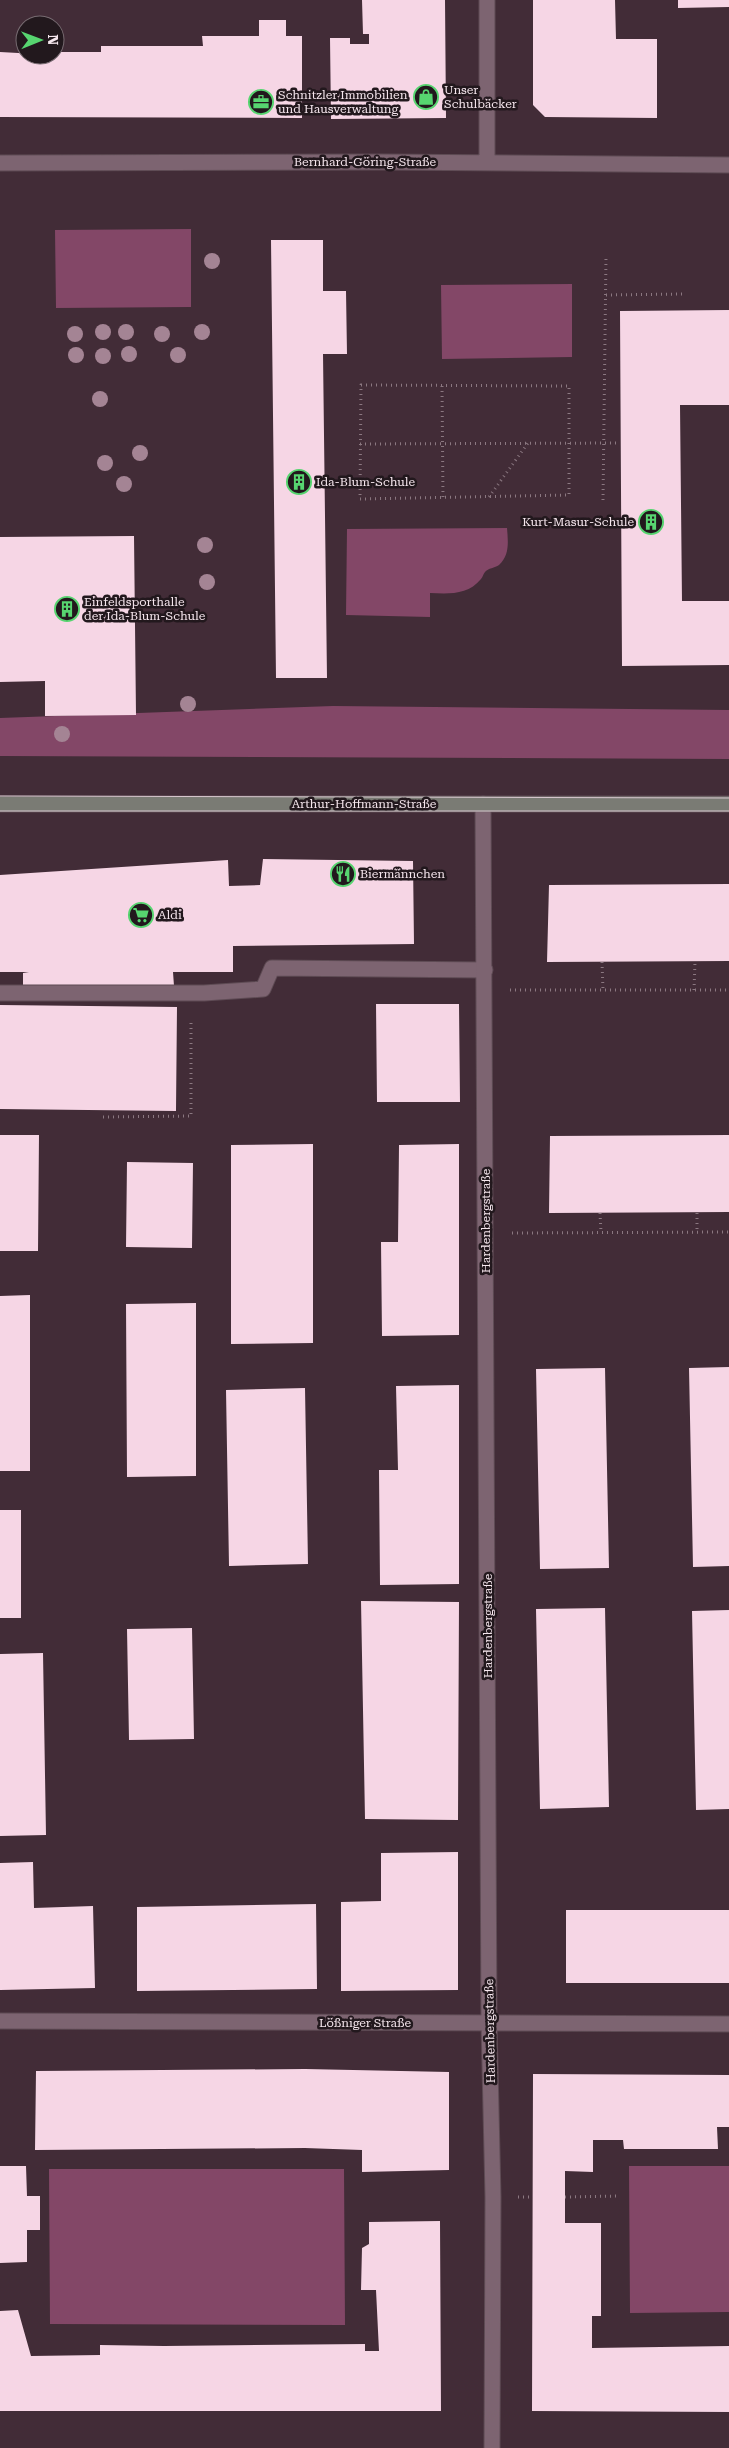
<svg xmlns="http://www.w3.org/2000/svg" width="729" height="2448" font-family="'Roboto Serif',serif">
<style>
.green{fill:#834767}
.building{fill:#f6d6e5}
.lines{fill:none;stroke-linecap:round;stroke-linejoin:round}
.lane-casing{stroke:#5e4b54;stroke-width:17}
.street-casing{stroke:#5e4b54;stroke-width:17}
.secondary-casing{stroke:#5e4b54;stroke-width:17}
.path{stroke:#8b7881;stroke-width:3;stroke-dasharray:1 4;stroke-linecap:butt}
.lane{stroke:#7d6471;stroke-width:15}
.street{stroke:#7d6471;stroke-width:15}
.secondary{stroke:#7a7b74;stroke-width:15}
.tram{stroke:#d7c7ce;stroke-width:1}
.tree{fill:#a48494}
.labels{text-anchor:middle;dominant-baseline:central;stroke-width:5;stroke-linejoin:round;paint-order:stroke}
.poi-label{font-size:12px;fill:#f6e7ee;stroke:#22181d;text-anchor:start}
.street-label{font-size:12px;fill:#f6e7ee;stroke:#22181d}
</style>
<rect width="100%" height="100%" fill="#422c37"/>
<path class="green" d="M191,229V307L56,308L55,230Z
M572,284V357L442,359L441,285Z
M507,528C508,541 510,555 499,565C495,568 488,568 485,572C483,574 483,577 481,579C468,595 449,594 430,593V617L346,615L347,529Z
M333,706L729,710V759L0,756V718Z
M629,2166H729V2312L630,2313Z
M49,2169H344L345,2325L50,2324Z"/>
<path class="building" d="M362,0H445L446,118L331,119L330,38H350V44H369V34H363Z
M533,0H615L616,39H657V118L545,117L533,105Z
M678,0H729V7L678,8Z
M259,20H286V36H302V118L0,117V52L55,55V52H101V46H203L202,36H259Z
M271,240H323V291H346L347,354H323L327,678H276Z
M729,310V405H680L682,601H729V665L622,666L620,311Z
M134,536L136,715L45,716V681L0,682V537Z
M263,859L413,861L414,944L233,946V972H173L174,986L23,987V973L29,972H0V875L228,860L229,886L260,885Z
M729,884V961L547,962L549,885Z
M376,1004H459L460,1102H377Z
M0,1005L177,1007L176,1111L0,1109Z
M0,1135H39L38,1251H0Z
M729,1135V1212L549,1213L550,1136Z
M313,1144V1343L231,1344V1145Z
M459,1144V1335L382,1336L381,1242H398L399,1145Z
M127,1162L193,1163L192,1248L126,1247Z
M30,1295V1471H0V1296Z
M196,1303V1476L127,1477L126,1304Z
M729,1367V1566L693,1567L689,1368Z
M605,1368L609,1568L540,1569L536,1369Z
M459,1385V1584L380,1585L379,1470H398L396,1386Z
M305,1388L308,1564L229,1566L226,1390Z
M0,1510H21V1618H0Z
M361,1601L459,1602L458,1820L365,1819Z
M605,1608L609,1807L540,1809L536,1609Z
M729,1610V1809L696,1810L692,1611Z
M192,1628L194,1739L129,1740L127,1629Z
M43,1653L46,1835L0,1836V1654Z
M458,1852V1990L341,1991V1902L381,1901V1853Z
M33,1862L34,1908L93,1906L95,1988L0,1990V1863Z
M316,1904L317,1989L137,1991V1907Z
M566,1910H729V1983H566Z
M305,2069L449,2072V2170L362,2172V2150L305,2148L35,2150L36,2071Z
M533,2074L729,2075V2127H717L718,2149H624L623,2140H593V2172L565,2171V2223H601V2316H592V2348L729,2346V2412L532,2411Z
M0,2166H26L27,2196H40V2230H27V2262L0,2263Z
M440,2221L441,2411H0V2311L18,2310L31,2356L100,2355V2345L164,2346L365,2344V2351H379L376,2290H361L362,2248L369,2244V2222Z"/>
<g class="lines">
<defs>
<path id="lane" d="M0,993H204L263,989L272,968L485,970"/>
<path id="street" d="M487,0V163
M0,163L382,162L729,165
M483,804L489,2023L493,2197L492,2448
M0,2021L729,2024"/>
<path id="secondary" d="M0,804H729"/>
</defs>
<use href="#lane" class="lane-casing"/>
<use href="#street" class="street-casing"/>
<use href="#secondary" class="secondary-casing"/>
<path class="path" d="M606,295L682,294
M361,385L569,386V495L360,499Z
M442,386L443,498
M360,444L620,443
M489,497L528,443
M603,500L606,256
M602,962L603,990
M510,990H729
M694,990L695,962
M103,1117L191,1116V1019
M600,1213L601,1232
M697,1213V1232
M512,1233L729,1232
M518,2197H533
M565,2197L619,2196"/>
<use href="#lane" class="lane"/>
<use href="#street" class="street"/>
<use href="#secondary" class="secondary"/>
<path class="tram" d="M0,796L729,798
M0,811H729"/>
</g>
<g class="tree">
<circle cx="212" cy="261" r="8"/>
<circle cx="103" cy="332" r="8"/>
<circle cx="126" cy="332" r="8"/>
<circle cx="202" cy="332" r="8"/>
<circle cx="75" cy="334" r="8"/>
<circle cx="162" cy="334" r="8"/>
<circle cx="129" cy="354" r="8"/>
<circle cx="76" cy="355" r="8"/>
<circle cx="178" cy="355" r="8"/>
<circle cx="103" cy="356" r="8"/>
<circle cx="100" cy="399" r="8"/>
<circle cx="140" cy="453" r="8"/>
<circle cx="105" cy="463" r="8"/>
<circle cx="124" cy="484" r="8"/>
<circle cx="205" cy="545" r="8"/>
<circle cx="207" cy="582" r="8"/>
<circle cx="188" cy="704" r="8"/>
<circle cx="62" cy="734" r="8"/>
</g>
<defs>
<symbol id="shop-ring" viewBox="-11 -11 22 22"><circle r="9.5" fill="#22181d" stroke="#57d570" stroke-width="1.5"/><path d="M-5-2.5h2.3a2.7 3.5 0 0 1 5.4 0H5L5.5 6h-11ZM-1.5-2.5h3a1.5 2.3 0 0 0-3 0Z" fill="#57d570"/></symbol>
<symbol id="office-ring" viewBox="-11 -11 22 22"><circle r="9.5" fill="#22181d" stroke="#57d570" stroke-width="1.5"/><path d="M-6-3h4V-5.5h4V-3h4V5H-6ZM-1-4.5V-3h2v-1.5ZM-6 0V1H6V0Z" fill="#57d570"/></symbol>
<symbol id="building-ring" viewBox="-11 -11 22 22"><circle r="9.5" fill="#22181d" stroke="#57d570" stroke-width="1.5"/><path d="M-4-6H4V6H1V3H-1V6H-4ZM-2.5-4.3h1.7v1.8h-1.7ZM.8-4.3h1.7v1.8H.8ZM-2.5-1h1.7V.8h-1.7ZM.8-1h1.7V.8H.8Z" fill="#57d570"/></symbol>
<symbol id="restaurant-ring" viewBox="-11 -11 22 22"><circle r="9.5" fill="#22181d" stroke="#57d570" stroke-width="1.5"/><path d="M-5-6h1v4h1v-4h1v4h1v-4h1v5L-1.5 .5V6h-2V.5L-5-1ZM5-6V6H3V1.5H1.5Q1.5-4 5-6Z" fill="#57d570"/></symbol>
<symbol id="supermarket-ring" viewBox="-11 -11 22 22"><circle r="9.5" fill="#22181d" stroke="#57d570" stroke-width="1.5"/><path d="M-6-5.5h2.5l.6 2H6L4.5 2H-2.5L-4.4-4H-6ZM-1.5 3.2a1.3 1.3 0 1 0 .1 0ZM3 3.2a1.3 1.3 0 1 0 .1 0Z" fill="#57d570"/></symbol>
</defs>
<g fill-rule="evenodd">
<use href="#shop-ring" x="412" y="83" width="28" height="28"/>
<use href="#office-ring" x="247" y="88" width="28" height="28"/>
<use href="#building-ring" x="285" y="468" width="28" height="28"/>
<use href="#building-ring" x="637" y="508" width="28" height="28"/>
<use href="#building-ring" x="53" y="595" width="28" height="28"/>
<use href="#restaurant-ring" x="329" y="860" width="28" height="28"/>
<use href="#supermarket-ring" x="127" y="901" width="28" height="28"/>
</g>
<g class="labels">
<g class="poi-label">
<text x="444" y="90">Unser<tspan x="444" dy="14">Schulbäcker</tspan></text>
<text x="278" y="95">Schnitzler Immobilien<tspan x="278" dy="14">und Hausverwaltung</tspan></text>
<text x="316" y="482">Ida-Blum-Schule</text>
<text x="634" y="522" text-anchor="end">Kurt-Masur-Schule</text>
<text x="84" y="602">Einfeldsporthalle<tspan x="84" dy="14">der Ida-Blum-Schule</tspan></text>
<text x="360" y="874">Biermännchen</text>
<text x="158" y="915">Aldi</text>
</g>
<g class="street-label">
<text x="365" y="162">Bernhard-Göring-Straße</text>
<text x="364" y="804">Arthur-Hoffmann-Straße</text>
<text transform="translate(486 1221) rotate(-90)">Hardenbergstraße</text>
<text transform="translate(488 1626) rotate(-90)">Hardenbergstraße</text>
<text x="365" y="2023">Lößniger Straße</text>
<text transform="translate(490 2031) rotate(-91)">Hardenbergstraße</text>
</g>
</g>
<g transform="translate(40 40) rotate(89)"><circle r="24" fill="#22181d" stroke="#776b71"/>
<path d="M0-4L9 19L0 12L-9 19Z" fill="#57d570"/>
<text y="-8" font-size="14" font-weight="bold" text-anchor="middle" fill="#f6e7ee">N</text>
</g>
</svg>
